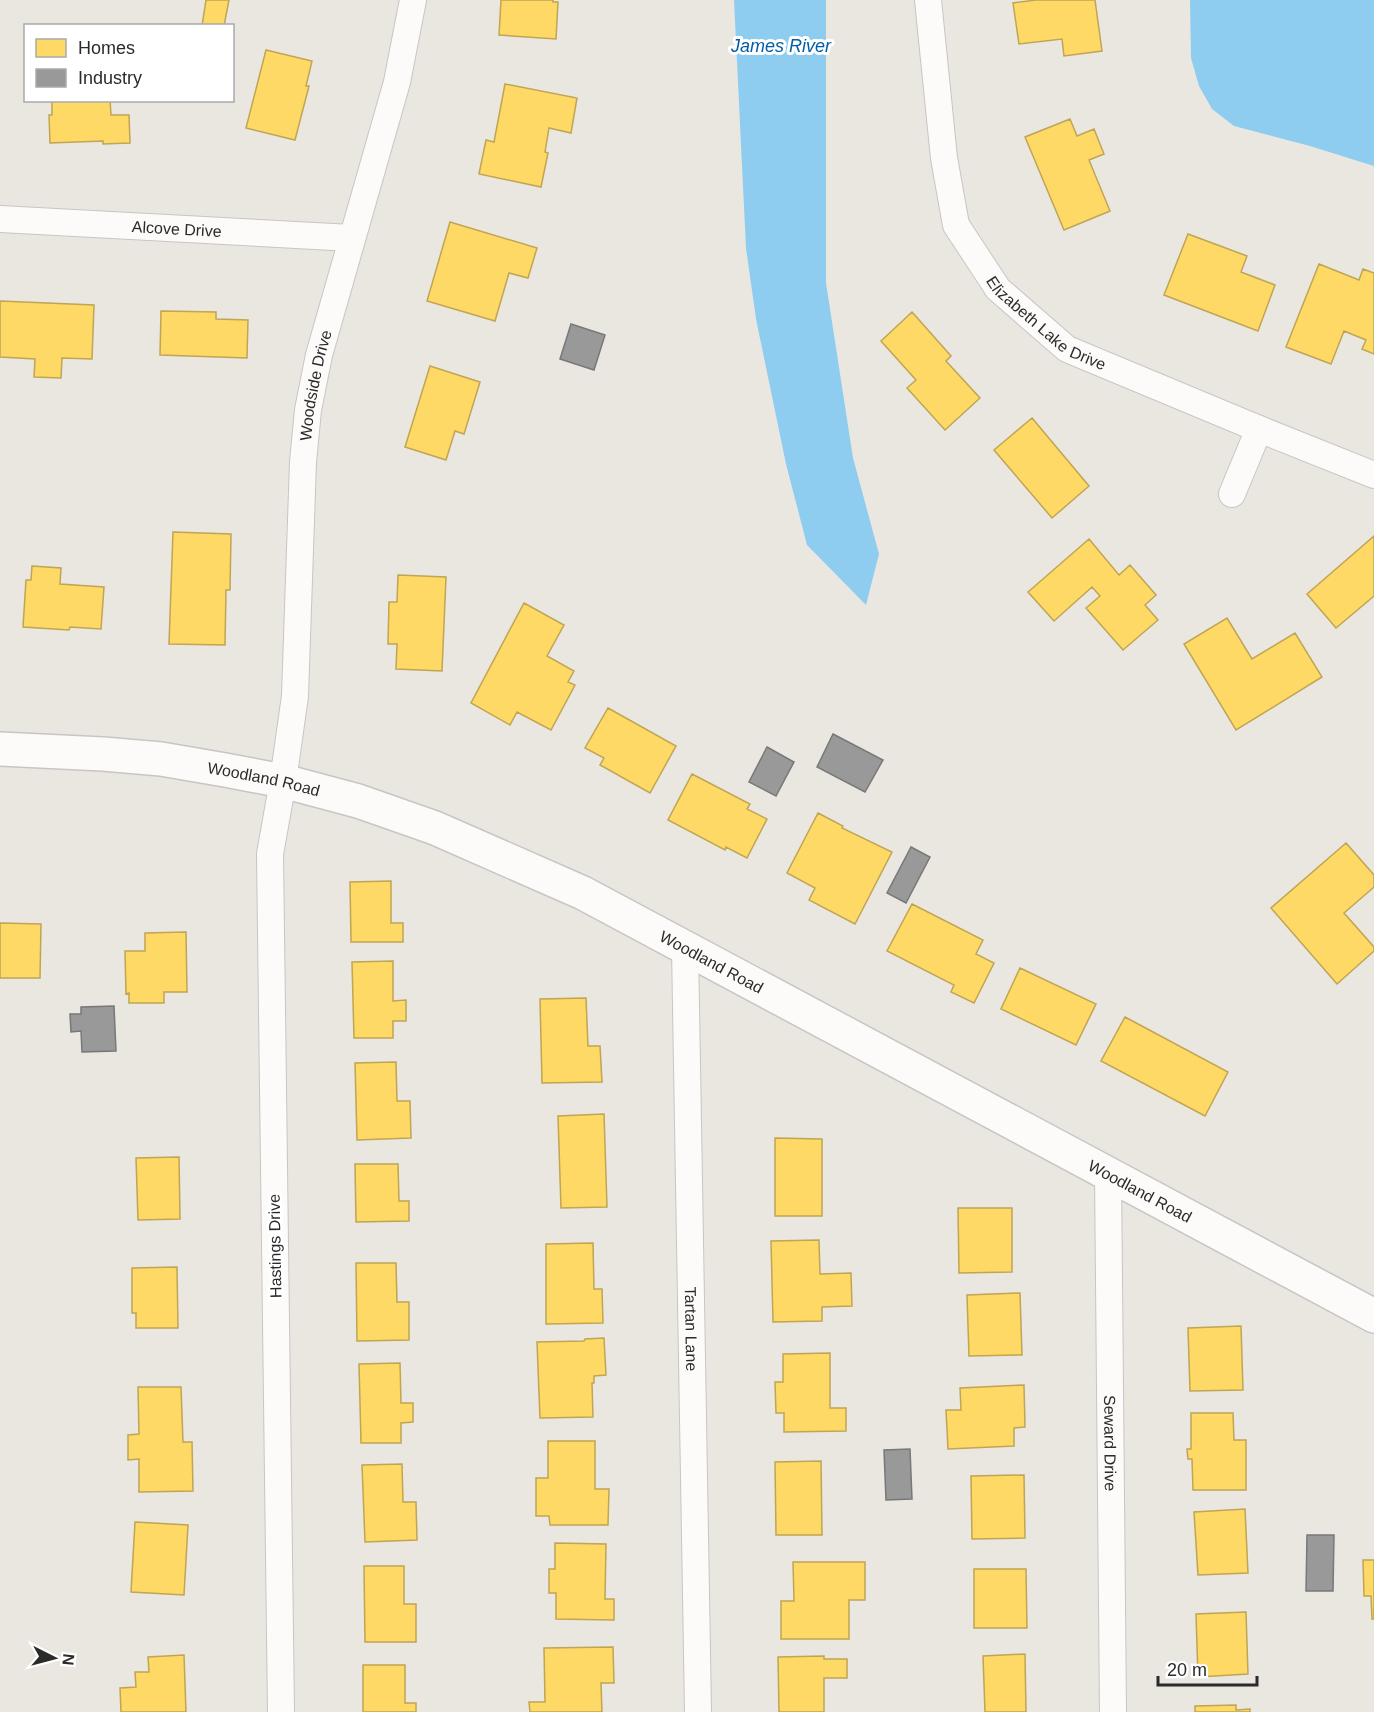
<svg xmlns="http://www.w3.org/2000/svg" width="1374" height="1712" font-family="Arial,sans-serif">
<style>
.water{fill:#8ecdf0}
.homes{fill:#ffd966;stroke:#bfa554;stroke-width:1.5}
.industry{fill:#999;stroke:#787878;stroke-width:1.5}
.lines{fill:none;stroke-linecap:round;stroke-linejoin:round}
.minor-casing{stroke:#c7c6c6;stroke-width:28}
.secondary-casing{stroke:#c7c6c6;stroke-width:36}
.minor{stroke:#fcfbfa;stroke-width:26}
.secondary{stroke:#fcfbfa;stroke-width:33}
.labels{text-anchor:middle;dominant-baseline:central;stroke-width:6;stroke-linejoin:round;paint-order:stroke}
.street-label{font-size:16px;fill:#2b2b2b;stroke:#fff}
.water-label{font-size:18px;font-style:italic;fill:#035da6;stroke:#fff}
</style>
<rect width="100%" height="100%" fill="#eae7e0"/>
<path class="water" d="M734,0H826V283L853,458L879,554L866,605L807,545L786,464L756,319L746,248Z
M1190,0H1374V166L1310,146L1234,126L1212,109L1199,86L1191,58Z"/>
<path class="homes" d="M206,0H229L224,26H202Z
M501,0H553V2H558L556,39L499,35Z
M1036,0H1095L1102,51L1064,56L1062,39L1019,44L1013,3Z
M266,50L312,61L306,86H309L295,140L246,128Z
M505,84L577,98L571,133L549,128L545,152L548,153L541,187L479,174L486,140L494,142Z
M52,100H110L111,115H129L130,143L103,144V141L50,143L49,115H52Z
M1070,119L1077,136L1094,129L1104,154L1089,160L1110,211L1064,230L1025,137Z
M450,222L537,248L528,278L509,273L495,321L427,301Z
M1188,234L1247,256L1241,272L1275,285L1258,331L1164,295Z
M1319,264L1359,280L1363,269L1374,273V354L1362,349L1366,340L1344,331L1331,364L1286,347Z
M0,301L94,305L92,359L62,358L61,378L34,377L35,359L0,357Z
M161,311L216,312V319L248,320L247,358L160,355Z
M912,312L951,356L946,361L980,398L945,430L907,388L916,380L881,341Z
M430,366L480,382L464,434L455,431L446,460L405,447Z
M1032,418L1089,486L1052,518L994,450Z
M173,532L231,534L230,590H226L225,645L169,644Z
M1374,536V596L1336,628L1307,594Z
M1089,539L1119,575L1130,565L1156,595L1145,605L1158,620L1123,650L1086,608L1100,596L1092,587L1054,621L1028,592Z
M32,566L61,568L60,584L104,587L101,629L70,627L69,630L23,627L26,580H31Z
M398,575L446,577L442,671L396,669L397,644H388L389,602H397Z
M524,603L564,625L547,656L574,671L568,682L575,685L551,730L517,712L510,725L471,703Z
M1227,618L1252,659L1295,633L1322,677L1236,730L1184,644Z
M608,708L676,746L650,793L600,765L604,758L585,748Z
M692,774L750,804L747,809L767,819L747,858L726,847L725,850L668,820Z
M818,813L843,826L842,828L892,852L855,924L809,900L815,888L787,873Z
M1346,843L1374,875V887L1344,913L1374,947V951L1337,984L1271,908Z
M391,881V923H403V942H351L350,882Z
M912,904L983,940L976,954L994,963L974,1003L951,992L954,985L887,951Z
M0,923L41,924L40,978H0Z
M186,932L187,992H164V1003H129V993L126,994L125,951H145V933Z
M393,961V1001L406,1000V1021H393V1038H354L352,962Z
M1020,968L1096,1004L1076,1045L1001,1009Z
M586,998L588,1046H600L602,1082L542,1083L540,999Z
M1125,1017L1228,1072L1205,1116L1101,1061Z
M396,1062L397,1101H410L411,1138L357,1140L355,1063Z
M604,1114L607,1207L561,1208L558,1116Z
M775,1138L822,1139V1216H775Z
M179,1157L180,1219L138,1220L136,1158Z
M355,1164H398L399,1201H409V1221L356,1222Z
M958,1208H1012V1272L959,1273Z
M819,1240L820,1274L851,1273L852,1306L822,1307V1321L773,1322L771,1241Z
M593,1243L594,1289H602L603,1323L546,1324V1244Z
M356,1263H396L397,1302H409V1340L357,1341Z
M177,1267L178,1328H136V1313H132V1268Z
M1020,1293L1022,1355L969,1356L967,1295Z
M1241,1326L1243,1390L1190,1391L1188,1328Z
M604,1338L606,1375L594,1376V1383H592L593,1417L540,1418L537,1342L584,1341L585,1339Z
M830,1353V1408H846V1431L784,1432V1413H776L775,1382H783V1354Z
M400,1363L401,1403H413V1422L401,1423V1443H361L359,1364Z
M1024,1385L1025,1427L1014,1428V1446L948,1449L946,1410H961L960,1388Z
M138,1387H181L183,1442H192L193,1491L139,1492V1459L128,1460V1435L139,1434Z
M1191,1413H1233L1234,1440H1246V1490H1193L1192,1459H1188L1187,1449H1191Z
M548,1441H595V1489H609L608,1525H550L549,1516H536V1478H548Z
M821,1461L822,1535H776L775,1462Z
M402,1464L403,1502H416L417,1540L365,1542L362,1465Z
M1024,1475L1025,1538L972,1539L971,1476Z
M1245,1509L1248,1573L1198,1575L1194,1512Z
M135,1522L188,1525L184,1595L131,1592Z
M555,1543L606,1544L605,1599H614V1620L556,1619V1593H549V1569H555Z
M1363,1560H1374V1619H1372L1371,1596H1364Z
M793,1562H865V1600H849V1639H781V1601H794Z
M364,1566H404V1604H416V1642H365Z
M974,1569H1026L1027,1628H974Z
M1246,1612L1248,1674L1198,1677L1196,1614Z
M613,1647L614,1683H601L602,1712H530L529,1702H545L544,1648Z
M1025,1654L1026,1712H985L983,1656Z
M184,1655L186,1712H121L120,1688L136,1687L135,1672H149L148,1657Z
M824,1656V1659H847V1678H824V1712H779L778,1657Z
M363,1665H405V1703H416V1712H363Z
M1236,1705V1710L1250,1709V1712H1195V1706Z"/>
<path class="industry" d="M571,324L605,335L594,370L560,359Z
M833,734L883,760L865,792L817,767Z
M767,747L794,762L776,796L749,782Z
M911,847L930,857L906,903L887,893Z
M114,1006L116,1051L82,1052L81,1031L71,1032L70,1014H81V1007Z
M910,1449L912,1499L886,1500L884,1450Z
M1307,1535H1334L1333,1591H1306Z"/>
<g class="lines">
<defs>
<g id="minor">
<path id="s1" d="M928,0L944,158L956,225L998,289L1067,349L1259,429L1374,475"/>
<path id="s2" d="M0,219L352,238"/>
<path d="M1232,494L1259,429"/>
<path id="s3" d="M685,947L698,1712"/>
<path id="s4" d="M1108,1173L1113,1712"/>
<path id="s5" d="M281,1712L270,854L283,781L295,696L303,462L308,410L319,355L397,82L413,0"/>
</g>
<g id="secondary">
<path id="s6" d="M0,749L103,754L161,759L225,770L283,781L358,801L435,828L583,893L1374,1316"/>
</g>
</defs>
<use href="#minor" class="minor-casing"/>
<use href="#secondary" class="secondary-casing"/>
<use href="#minor" class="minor"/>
<use href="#secondary" class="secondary"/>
</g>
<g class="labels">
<g class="street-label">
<text stroke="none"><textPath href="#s2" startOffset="177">Alcove Drive</textPath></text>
<text stroke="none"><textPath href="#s1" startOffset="363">Elizabeth Lake Drive</textPath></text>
<text stroke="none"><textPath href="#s5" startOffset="1330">Woodside Drive</textPath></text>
<text stroke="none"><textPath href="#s6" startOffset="266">Woodland Road</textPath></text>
<text stroke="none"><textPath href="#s6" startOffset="752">Woodland Road</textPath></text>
<text stroke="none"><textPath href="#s6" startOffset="1238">Woodland Road</textPath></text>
<text transform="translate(275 1246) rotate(-91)">Hastings Drive</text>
<text stroke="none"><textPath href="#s3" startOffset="382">Tartan Lane</textPath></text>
<text stroke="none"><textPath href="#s4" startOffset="270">Seward Drive</textPath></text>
</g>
<g class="water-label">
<text x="781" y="46">James River</text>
</g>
</g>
<rect x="24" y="24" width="210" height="78" fill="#ffffff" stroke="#aaaaaa" stroke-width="1.5"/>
<rect x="36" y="39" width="30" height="18" fill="#ffd966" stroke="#aaaaaa" stroke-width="1.5"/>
<text x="78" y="54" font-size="18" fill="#2b2b2b">Homes</text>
<rect x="36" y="69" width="30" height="18" fill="#999999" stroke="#aaaaaa" stroke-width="1.5"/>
<text x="78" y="84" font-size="18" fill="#2b2b2b">Industry</text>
<g transform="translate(54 1658) rotate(96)" stroke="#ffffff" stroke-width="4.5" paint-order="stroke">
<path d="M0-4.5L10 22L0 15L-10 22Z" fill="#2b2b2b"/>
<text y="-9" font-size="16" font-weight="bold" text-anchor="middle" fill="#2b2b2b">N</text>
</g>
<path d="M1158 1676v9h99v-9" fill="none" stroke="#2b2b2b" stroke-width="3"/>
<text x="1167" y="1676" font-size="18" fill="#2b2b2b" stroke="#ffffff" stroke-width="4.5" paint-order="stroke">20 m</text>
</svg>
